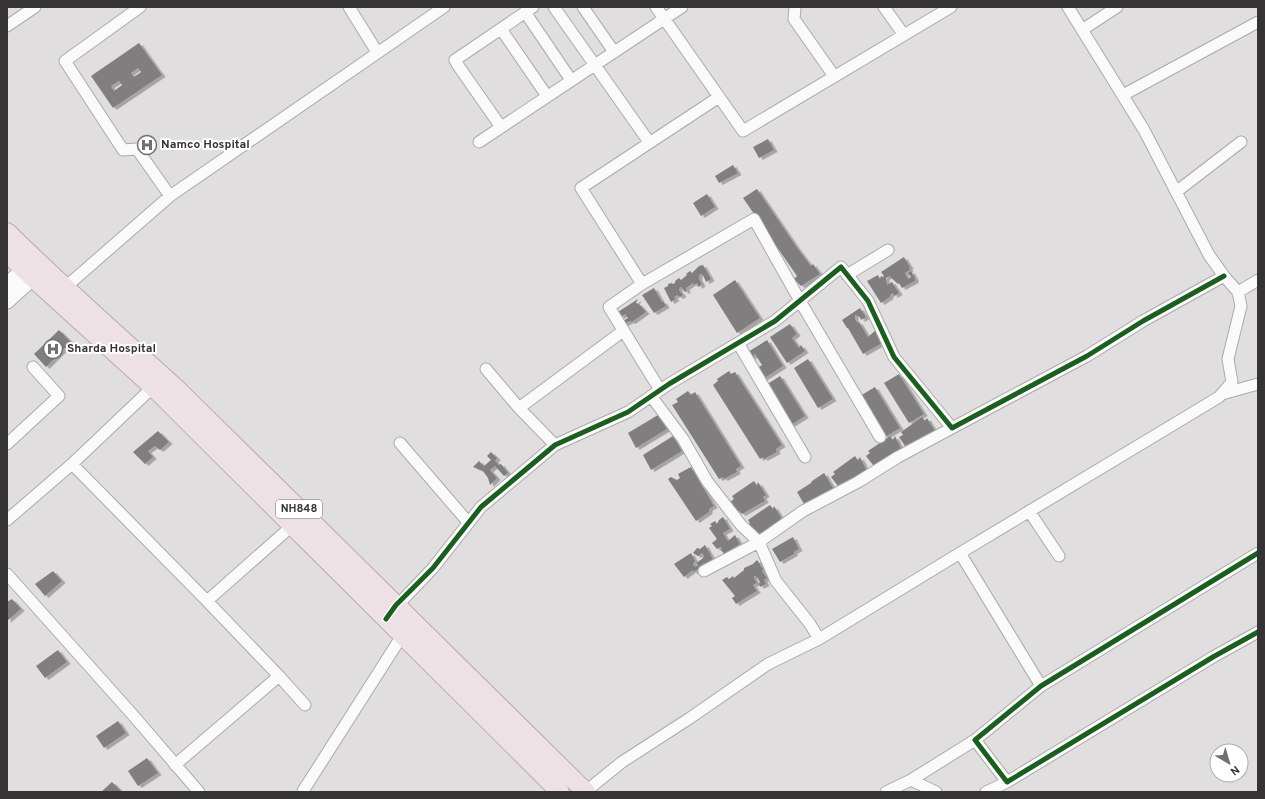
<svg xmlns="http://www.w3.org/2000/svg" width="1265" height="799" font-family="Overpass,sans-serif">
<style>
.building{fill:#817e7f;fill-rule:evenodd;filter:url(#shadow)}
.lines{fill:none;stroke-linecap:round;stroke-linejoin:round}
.minor-casing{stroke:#aca9aa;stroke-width:13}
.secondary-casing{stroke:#aca9aa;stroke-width:17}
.trunk-casing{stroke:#baa9af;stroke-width:20}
.minor{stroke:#fafafa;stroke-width:11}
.secondary{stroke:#fafafa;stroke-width:15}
.trunk{stroke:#eee1e6;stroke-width:18}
.cycleway-casing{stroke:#fff;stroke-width:8}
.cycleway{stroke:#1b5e20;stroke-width:5}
.labels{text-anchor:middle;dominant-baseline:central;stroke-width:4;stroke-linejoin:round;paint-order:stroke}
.shield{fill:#fff;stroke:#727071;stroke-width:1}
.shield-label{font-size:11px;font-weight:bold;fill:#353334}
.poi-label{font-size:12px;font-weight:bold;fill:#353334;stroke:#fff;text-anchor:start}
</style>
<defs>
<filter id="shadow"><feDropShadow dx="3.5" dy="2" stdDeviation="0" flood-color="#0004"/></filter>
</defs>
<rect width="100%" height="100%" fill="#e1dedf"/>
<path class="building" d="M139,43L162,75L113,108L91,76ZM138,68L141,72L134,77L131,73ZM119,81L122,85L114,91L111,86Z
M768,139L774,150L759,158L753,147Z
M733,165L738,173L719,183L715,176Z
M757,189L798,249L811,266L813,264L820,274L801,286L794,279L797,276L743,198Z
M707,194L715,207L701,216L693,203Z
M904,257L910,267L909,268L910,270L905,273L908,279L911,277L908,273L911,271L915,278V281L902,288L899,283L898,284L889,276L886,278L887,285L892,282L899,293L894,296L893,293L890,295V297L881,303L867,281L878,275L880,279L881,276L883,277L884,276L881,272Z
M703,265L711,279L706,282L703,275L701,274L699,275V279L702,284L699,287L697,283L694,285L693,283L686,288L687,291L685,292L682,288L680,287L679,290L683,295L680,297L677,295L674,297L676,299L671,302L664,288L668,286V284L672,283L673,284L675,283V281L679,278L681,280L687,275L686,274L690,271L692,273L699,266L700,268L699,266Z
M735,280L760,318L737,333L713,295Z
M654,288L662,302L663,301L666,306L654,313L642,295Z
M638,299L636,303L639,304L646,312L632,322L630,321L625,324L623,321L628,318L625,314L621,317L618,312Z
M860,308L866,317L861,320L860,317L855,315V319L858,323L859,322L868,337L877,329L884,342L863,354L848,328H847L842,320Z
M790,324L797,334L792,338L799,348L801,345L805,351L787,363L770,337Z
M59,330L71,342L46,367L34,354Z
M767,340L783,366L763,379L756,369L762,365L755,354L752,358L748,352Z
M808,359L833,399L818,408L794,368Z
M729,371L731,374L735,372L782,445L776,449L777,452L764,459L763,457L760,459L713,385L718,381L717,379Z
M899,374L924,414L909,423L884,383Z
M780,376L805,416L791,425L766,385Z
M875,387L900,428L885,437L860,396Z
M688,391L691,395L695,392L741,466L736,469L737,472L724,479L723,477L719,479L672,405L678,402L676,399Z
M658,415L667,429L636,448L628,433Z
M922,417L925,421L927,418L935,431L905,446L899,437L903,435L901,432Z
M158,431L169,442L160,450L155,446L148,451L153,457L145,464L133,452Z
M673,436L682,451L651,470L643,455Z
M890,436L893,440L895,436L902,450L878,468L875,465H873L866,456L870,453L868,451Z
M491,452L497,458L495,461L499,465L501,464L508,473L504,476L495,466L490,470L497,478L490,485L488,478L483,471L473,467L479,461L484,466L491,460L487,456Z
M855,456L858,461L860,457L867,471L838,486L831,477L835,474L833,472Z
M691,467L714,506L709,509V512L696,521L668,479L671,477L677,480L680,478L678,474Z
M824,473L835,491L807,509L797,492L811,483L812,481Z
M754,481L757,486L758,482L766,495L763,497L765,501L742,514L739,511H737L730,502L734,499L732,496Z
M770,505L773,509L774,506L782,519L779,521L781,525L758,538L746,526L750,523L748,520Z
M723,517L730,529L723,533L728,541L735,535L740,544L724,554L721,550L722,548L720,547L717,549L712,543L717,539L709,528L712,526L710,524L715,521L717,524L719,520Z
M793,537L799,549L794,552V554L780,562L772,549Z
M705,545L713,559L708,562L710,564L706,563L705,565L704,563L703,564L704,566L693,572V570L684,577L674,564L691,553L695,561L693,564L695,567L698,565L696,563L702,559L704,556L702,553L698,556L693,553L697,548L700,549Z
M757,560L760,564V565L763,569L762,571L767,578L764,580L766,584L760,587L759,584L760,582L757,577L754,576V578L757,583L753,585L757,591L736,604L732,598L735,596L722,580L727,577L729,579L733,576L734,578L744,570V568L753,564Z
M53,571L62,581L45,596L35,584Z
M12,599L21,609L7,621V602Z
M58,650L67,662L45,678L36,666Z
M118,721L126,733L104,748L96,736Z
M147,758L158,773L138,786L128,771Z
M112,782L122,792H101Z"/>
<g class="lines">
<defs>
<path id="minor" d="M140,7L65,61L123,150L137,149L170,196
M349,7L377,52
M554,7L649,142
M583,7L614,52
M656,7L743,131L951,7
M795,7L794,19L834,76
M884,7L904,35
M1068,7L1144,130L1209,255L1224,276L1238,292L1258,280
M525,12L571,80
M7,26L35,7
M501,29L547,96
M1082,30L1117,7
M1123,95L1258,22
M719,97L581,188L642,284L754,219L800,301L880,437
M501,127L457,64L455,60L533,7
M479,142L682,7
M1176,192L1241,142
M847,275L888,250
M642,284L609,307L660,390
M61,291L170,196L444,7
M738,343L805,457
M486,369L519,408L555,445
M1222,394L1258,384
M519,408L623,331
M400,443L468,522
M7,444L59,396L33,367
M72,464L207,601L293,525
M1029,511L1059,556
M7,520L72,464L153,387
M960,553L1219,397L1232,382L1228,359L1241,306L1238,292
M1258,553L1041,686L975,740L1007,782L1213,657L1258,632
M704,571L759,542L803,511L858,482L898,457L952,428
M7,574L132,714L199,792
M207,601L279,676
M393,610L433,568L481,507L555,445L628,412L669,384L775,321L841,267L868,301L894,357L952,428L1087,356L1143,321L1224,276
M819,639L960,553L1041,686
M175,765L279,676L305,705
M911,780L936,792
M303,791L405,631
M585,792L622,762L690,718L768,664L819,639L810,624L776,581L759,542L741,525L707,481L683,439L651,396
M886,792L911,780L975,740
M986,792L1007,782"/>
<path id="secondary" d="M7,285L33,261
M7,301L41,270"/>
<path id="trunk" d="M7,232C62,286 119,337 176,388L586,792
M7,253L33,278L153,387L560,792"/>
</defs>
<use href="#minor" class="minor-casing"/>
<use href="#secondary" class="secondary-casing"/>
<use href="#trunk" class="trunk-casing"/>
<use href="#minor" class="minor"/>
<use href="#secondary" class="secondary"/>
<use href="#trunk" class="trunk"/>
<defs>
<path id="cycleway" d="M1258,553L1041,686L975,740L1007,782L1213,657L1258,632
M386,619L396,605L433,568L481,507L555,445L628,412L669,384L775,321L841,267L868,301L894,357L952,428L1087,356L1143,321L1224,276"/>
</defs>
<use href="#cycleway" class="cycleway-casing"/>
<use href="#cycleway" class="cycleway"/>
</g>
<defs>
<symbol id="hospital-ring" viewBox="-11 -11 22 22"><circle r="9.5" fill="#fff" stroke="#716f70" stroke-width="1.5"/><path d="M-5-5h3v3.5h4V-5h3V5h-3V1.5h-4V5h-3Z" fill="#716f70"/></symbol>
</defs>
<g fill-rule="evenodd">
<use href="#hospital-ring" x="136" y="134" width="22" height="22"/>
<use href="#hospital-ring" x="42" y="338" width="22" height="22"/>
</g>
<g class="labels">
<rect class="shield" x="276" y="500" width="46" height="18" rx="3"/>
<g class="shield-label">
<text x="299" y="509">NH848</text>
</g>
<g class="poi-label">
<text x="161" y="145">Namco Hospital</text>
<text x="67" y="349">Sharda Hospital</text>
</g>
</g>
<rect width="1265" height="799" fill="none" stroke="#353334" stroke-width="16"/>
<g transform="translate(1229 763) rotate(142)"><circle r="19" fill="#ffffff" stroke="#aeadae"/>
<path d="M0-3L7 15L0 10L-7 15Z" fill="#716f70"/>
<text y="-6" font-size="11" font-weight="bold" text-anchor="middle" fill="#353334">N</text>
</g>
</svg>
